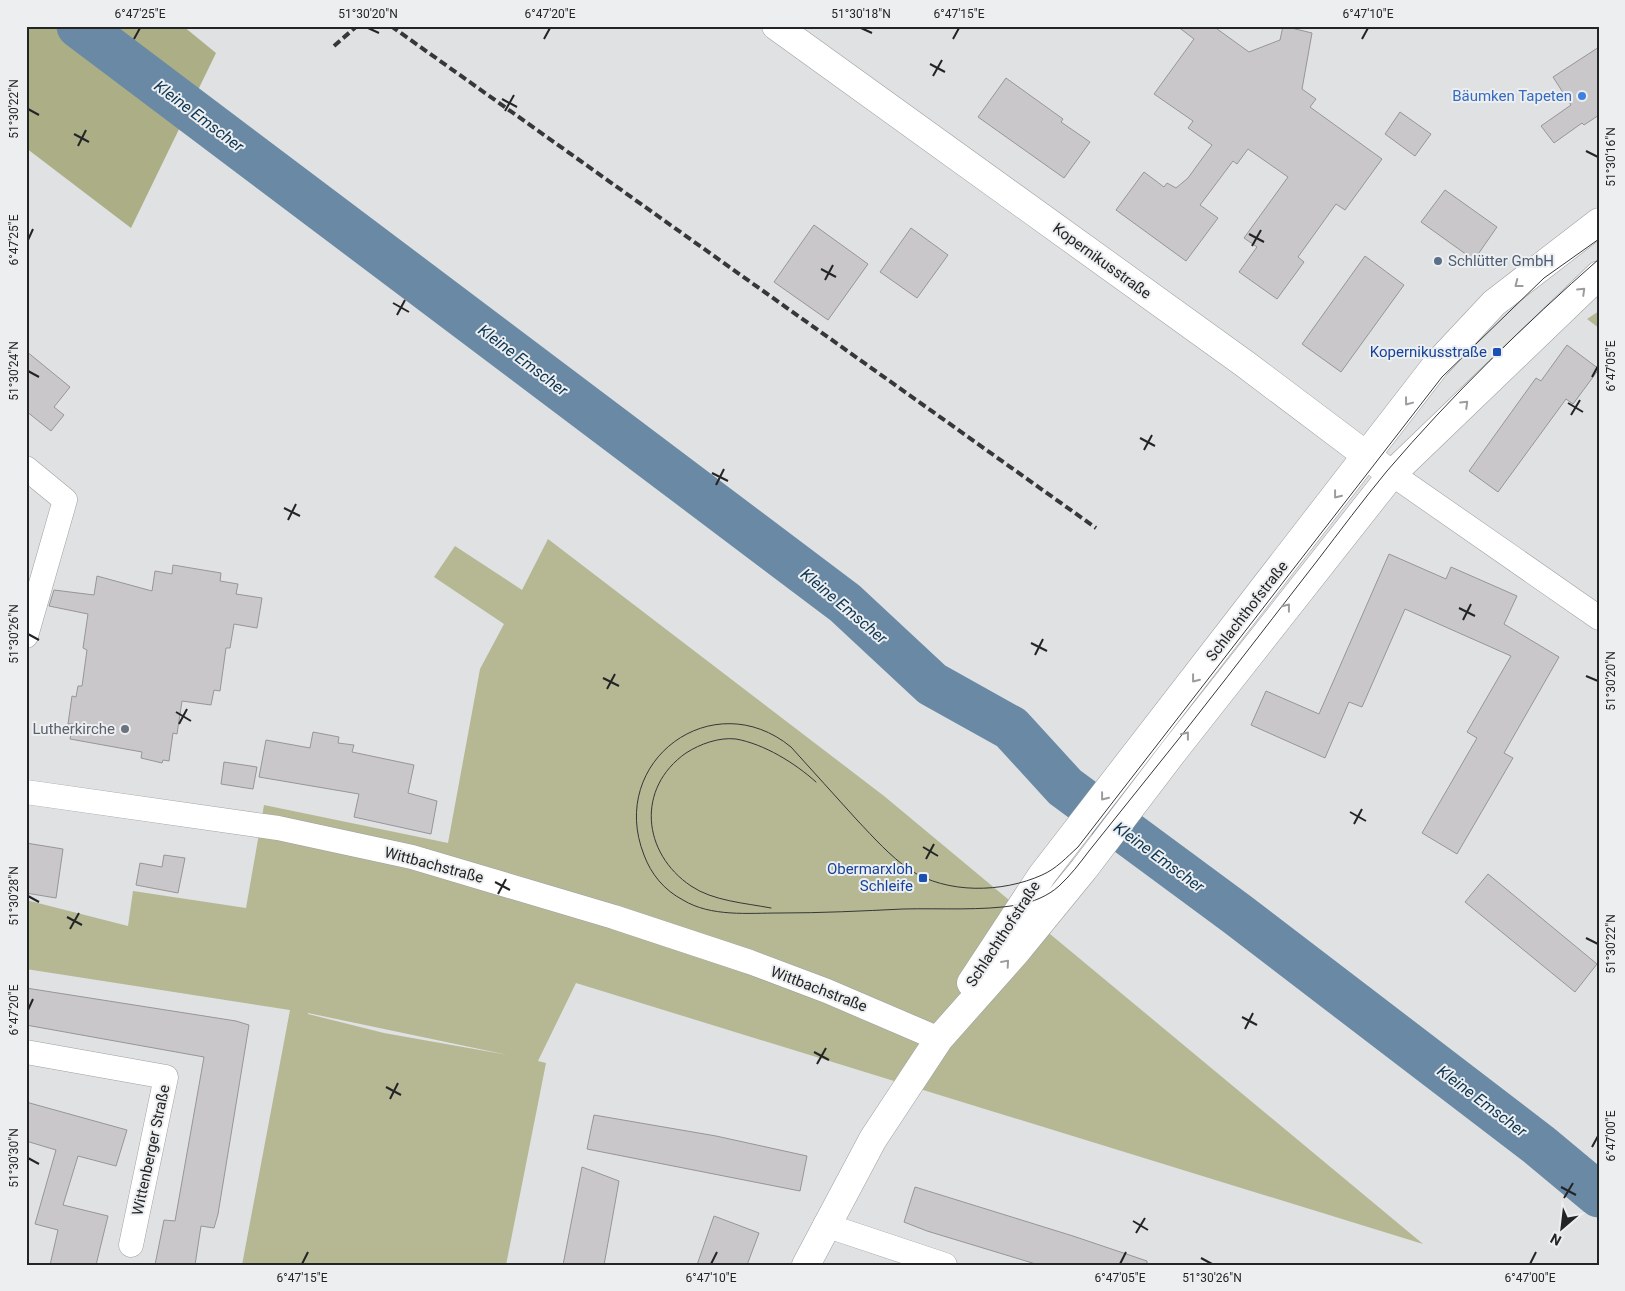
<svg xmlns="http://www.w3.org/2000/svg" width="1625" height="1291" font-family="Roboto,sans-serif">
<style>
.green{fill:#b5b893;fill-rule:evenodd}
.forest{fill:#acaf86}
.lines{fill:none;stroke-linecap:round;stroke-linejoin:round}
.river{stroke:#6989a5;stroke-width:45}
.building{fill:#c9c7ca;stroke:#979597}
.minor-casing{stroke:#9d9fa1;stroke-width:25}
.tertiary-casing{stroke:#9d9fa1;stroke-width:29}
.minor{stroke:#fff;stroke-width:24}
.tertiary{stroke:#fff;stroke-width:28}
.tram{stroke:#363738;stroke-width:1}
.rail{stroke:#363738;stroke-width:4;stroke-dasharray:8 4;stroke-linecap:butt}
.oneway{stroke:#9c9c9d}
.ticks{fill:none;stroke:#232425;stroke-width:2}
.shop-dot{fill:#3f7fe0;stroke:#eceef0;stroke-width:2}
.service-dot{fill:#5c6f8a;stroke:#eceef0;stroke-width:2}
.transit-dot{fill:#1a4fb4;stroke:#eceef0;stroke-width:2}
.worship-dot{fill:#6b7280;stroke:#eceef0;stroke-width:2}
.labels{text-anchor:middle;dominant-baseline:central;stroke-width:4;stroke-linejoin:round;paint-order:stroke}
.shop-label{font-size:15px;fill:#366cbe;stroke:#eceef0;text-anchor:end}
.street-label{font-size:15px;fill:#232425;stroke:#eceef0}
.service-label{font-size:15px;fill:#4e5e75;stroke:#eceef0;text-anchor:start}
.transit-label{font-size:15px;fill:#164399;stroke:#eceef0;text-anchor:end}
.worship-label{font-size:15px;fill:#5b616d;stroke:#eceef0;text-anchor:end}
.water-label{font-size:16px;font-style:italic;fill:#0b3451;stroke:#eceef0}
.neatline{fill:none;stroke:#232425;stroke-width:2}
.ticks-label{font-size:12px;text-anchor:middle;fill:#232425}
</style>
<rect width="100%" height="100%" fill="#dfe1e3"/>
<path class="green" d="M1599,311V328L1587,319Z
M548,539L884,796L1423,1244L576,983L538,1061L546,1063L506,1265H242L290,1010L26,969V900L128,926L133,891L246,908L264,805L448,843L480,669L504,624L434,577L455,546L522,590ZM308,1014V1013L508,1055L384,1033Z"/>
<path class="forest" d="M26,26H183L216,53L131,228L26,148Z"/>
<g class="lines">
<path class="river" d="M79,26L845,603L932,684L1011,728L1065,787L1237,914L1539,1145L1599,1195"/>
</g>
<path class="building" d="M1177,26H1213L1249,52L1280,40L1283,26L1312,33L1302,89L1316,99L1310,107L1382,159L1345,210L1336,204L1298,257L1304,262L1277,299L1239,272L1257,247L1244,238L1288,177L1248,149L1237,164L1233,161L1200,205L1218,218L1186,261L1116,210L1144,172L1164,187L1167,183L1176,188L1188,178L1212,145L1188,128L1193,121L1154,94L1194,39Z
M1599,47V115L1584,125L1582,123L1554,143L1541,126L1571,105L1553,77Z
M1006,78L1063,119L1061,122L1090,142L1064,178L978,117Z
M1400,112L1431,134L1415,156L1385,134Z
M1445,190L1497,227L1474,260L1421,222Z
M814,225L868,264L828,320L774,282Z
M911,228L948,255L917,298L880,272Z
M1365,256L1404,285L1341,372L1302,344Z
M1567,345L1599,369L1573,404L1566,399L1498,492L1469,471L1536,378L1541,381Z
M26,351L70,387L54,407L64,415L51,431L26,411Z
M1389,554L1446,579L1451,567L1517,596L1504,624L1559,657L1504,753L1513,758L1457,854L1422,833L1477,738L1467,732L1511,656L1405,609L1362,707L1349,702L1325,758L1251,725L1266,691L1319,714Z
M173,565L221,573L220,581L238,584L236,594L262,598L257,628L234,624L230,648H226L220,691L214,690L211,705L182,701L177,734L173,733L169,761L163,760L162,763L141,758L142,752L70,739L73,724H68L72,696L76,697L78,686H82L87,650L83,648L88,614L49,606L54,590L94,595L97,576L152,591L155,571L172,574Z
M313,732L339,737L338,743L354,745L352,752L414,765L408,793L437,801L431,834L354,817L359,794L259,777L266,740L310,748Z
M224,762L257,767L253,789L221,784Z
M26,843L63,849L56,898L26,893Z
M164,855L185,858L178,893L136,885L140,863L162,867Z
M1488,874L1597,964L1575,992L1465,902Z
M26,988L236,1021L249,1025L218,1214L214,1228L201,1226L195,1265H155L164,1220L175,1221L204,1057L26,1025Z
M26,1102L127,1130L116,1166L78,1156L63,1205L108,1216L96,1265H50L58,1230L35,1224L56,1150L26,1141Z
M594,1115L716,1136L807,1156L800,1191L587,1149Z
M582,1167L619,1181L604,1265H563Z
M915,1187L1073,1236L1147,1261V1265H1039L927,1231L904,1222Z
M714,1216L759,1233L747,1265H697Z"/>
<g class="lines">
<defs>
<path id="minor" d="M26,468L65,500L26,636
M1392,474L1599,618
M26,792L278,828L412,857L614,917L750,962L827,991L939,1039
M26,1052L166,1077L131,1245
M825,1225L945,1265"/>
<path id="tertiary" d="M776,26L1245,364L1383,468
M971,983L1042,875L1436,365L1494,303L1599,222
M806,1265L873,1139L939,1039L1017,951L1084,869L1173,752L1392,474L1599,275"/>
</defs>
<use href="#minor" class="minor-casing"/>
<use href="#tertiary" class="tertiary-casing"/>
<use href="#minor" class="minor"/>
<use href="#tertiary" class="tertiary"/>
<path class="tram" d="M1599,239L1544,278L1442,377L1078,847C1067,857 1056,869 1042,875C1002,893 947,894 910,870C890,856 874,838 857,820C835,796 813,771 791,747C713,683 607,761 644,855C651,874 664,890 683,900C711,917 748,913 780,913C821,913 862,911 903,909C941,908 981,911 1018,905C1033,902 1048,896 1059,886C1070,876 1080,863 1089,851C1105,831 1121,811 1137,791C1198,716 1257,638 1317,561C1340,531 1363,500 1387,471C1452,395 1524,325 1599,259
M771,908C745,903 713,901 691,886C642,853 636,788 686,753C700,744 719,737 736,739C764,744 795,763 816,782"/>
<path class="rail" d="M391,26L1096,528
M334,46L357,26"/>
</g>
<defs><path id="oneway-chevron" d="M-2-3.5L2.5 0L-2 3.5" fill="none" stroke-width="1.6" stroke-linecap="round" stroke-linejoin="round" transform="scale(1.25)"/></defs>
<g class="oneway">
<use href="#oneway-chevron" transform="translate(1518 284) rotate(142)"/>
<use href="#oneway-chevron" transform="translate(1582 291) rotate(-44)"/>
<use href="#oneway-chevron" transform="translate(1408 402) rotate(127)"/>
<use href="#oneway-chevron" transform="translate(1465 404) rotate(-44)"/>
<use href="#oneway-chevron" transform="translate(1337 495) rotate(128)"/>
<use href="#oneway-chevron" transform="translate(1287 607) rotate(-52)"/>
<use href="#oneway-chevron" transform="translate(1195 679) rotate(128)"/>
<use href="#oneway-chevron" transform="translate(1186 735) rotate(-52)"/>
<use href="#oneway-chevron" transform="translate(1104 797) rotate(128)"/>
<use href="#oneway-chevron" transform="translate(1006 963) rotate(-49)"/>
</g>
<path class="ticks" d="M368,28L379,33M861,28L872,33M134,39L140,28M544,39L550,28M953,39L959,28M1362,39L1368,28M930,64L945,72M933,76L942,60M502,99L517,107M28,109L39,115M505,111L514,95M74,134L89,142M78,146L86,130M1586,151L1598,157M1249,234L1264,242M28,240L33,229M1252,246L1261,230M821,269L836,277M825,280L833,265M393,303L409,312M397,315L405,300M28,371L39,377M1592,377L1598,366M1568,403L1583,412M1571,415L1580,400M1140,438L1155,446M1144,450L1152,435M712,473L728,481M716,485L724,469M284,508L300,516M288,520L296,504M1459,608L1475,616M1463,620L1471,604M28,634L39,640M1031,643L1047,651M1035,655L1043,639M1586,676L1598,681M603,678L619,686M607,689L615,674M176,712L191,721M179,724L187,709M1350,812L1366,821M1354,824L1362,809M923,847L938,856M926,859L934,844M495,882L510,890M498,894L506,879M28,896L39,902M67,917L82,925M70,929L79,913M1586,938L1598,944M28,1010L33,999M1242,1017L1257,1025M1245,1029L1253,1013M814,1052L829,1060M817,1064L826,1048M386,1087L401,1095M390,1099L398,1083M1592,1147L1598,1136M28,1158L39,1164M1561,1187L1576,1195M1564,1198L1573,1183M1133,1221L1148,1230M1136,1233L1145,1218M1201,1258L1212,1264M302,1264L308,1252M711,1264L717,1252M1120,1264L1126,1252M1530,1264L1536,1252"/>
<circle class="shop-dot" cx="1582" cy="96" r="5"/>
<circle class="service-dot" cx="1438" cy="261" r="5"/>
<g class="transit-dot">
<rect x="1492" y="347" width="10" height="10" rx="2.5"/>
<rect x="918" y="873" width="10" height="10" rx="2.5"/>
</g>
<circle class="worship-dot" cx="125" cy="729" r="5"/>
<g class="labels">
<g class="shop-label">
<text x="1572" y="96">Bäumken Tapeten</text>
</g>
<g class="street-label">
<text transform="translate(1102 261) rotate(36)">Kopernikusstraße</text>
<text transform="translate(1247 611) rotate(-52)">Schlachthofstraße</text>
<text transform="translate(434 865) rotate(15)">Wittbachstraße</text>
<text transform="translate(1003 934) rotate(-57)">Schlachthofstraße</text>
<text transform="translate(819 989) rotate(21)">Wittbachstraße</text>
<text transform="translate(151 1150) rotate(-78)">Wittenberger Straße</text>
</g>
<g class="service-label">
<text x="1448" y="261">Schlütter GmbH</text>
</g>
<g class="transit-label">
<text x="1487" y="352">Kopernikusstraße</text>
<text x="913" y="869">Obermarxloh<tspan x="913" dy="17">Schleife</tspan></text>
</g>
<g class="worship-label">
<text x="115" y="729">Lutherkirche</text>
</g>
<g class="water-label">
<text transform="translate(199 116) rotate(37)">Kleine Emscher</text>
<text transform="translate(523 360) rotate(37)">Kleine Emscher</text>
<text transform="translate(844 606) rotate(40)">Kleine Emscher</text>
<text transform="translate(1159 857) rotate(36)">Kleine Emscher</text>
<text transform="translate(1482 1101) rotate(37)">Kleine Emscher</text>
</g>
</g>
<rect width="1625" height="1291" fill="none" stroke="#eceef0" stroke-width="55"/>
<g transform="translate(1562 1228) rotate(208)" stroke="#eceef0" stroke-width="4" paint-order="stroke">
<path d="M0-4L9 19L0 12L-9 19Z" fill="#232425"/>
<text y="-8" font-size="14" font-weight="bold" text-anchor="middle" fill="#232425">N</text>
</g>
<rect x="28" y="28" width="1570" height="1236" class="neatline"/>
<g class="ticks-label">
<text x="140" y="18">6°47'25"E</text>
<text x="368" y="18">51°30'20"N</text>
<text x="550" y="18">6°47'20"E</text>
<text x="861" y="18">51°30'18"N</text>
<text x="959" y="18">6°47'15"E</text>
<text x="1368" y="18">6°47'10"E</text>
<text transform="translate(14 109) rotate(-90)" y="4">51°30'22"N</text>
<text transform="translate(1611 157) rotate(-90)" y="4">51°30'16"N</text>
<text transform="translate(14 240) rotate(-90)" y="4">6°47'25"E</text>
<text transform="translate(1611 366) rotate(-90)" y="4">6°47'05"E</text>
<text transform="translate(14 371) rotate(-90)" y="4">51°30'24"N</text>
<text transform="translate(14 634) rotate(-90)" y="4">51°30'26"N</text>
<text transform="translate(1611 681) rotate(-90)" y="4">51°30'20"N</text>
<text transform="translate(14 896) rotate(-90)" y="4">51°30'28"N</text>
<text transform="translate(1611 944) rotate(-90)" y="4">51°30'22"N</text>
<text transform="translate(14 1010) rotate(-90)" y="4">6°47'20"E</text>
<text transform="translate(1611 1136) rotate(-90)" y="4">6°47'00"E</text>
<text transform="translate(14 1158) rotate(-90)" y="4">51°30'30"N</text>
<text x="302" y="1282">6°47'15"E</text>
<text x="711" y="1282">6°47'10"E</text>
<text x="1120" y="1282">6°47'05"E</text>
<text x="1212" y="1282">51°30'26"N</text>
<text x="1530" y="1282">6°47'00"E</text>
</g>
</svg>
